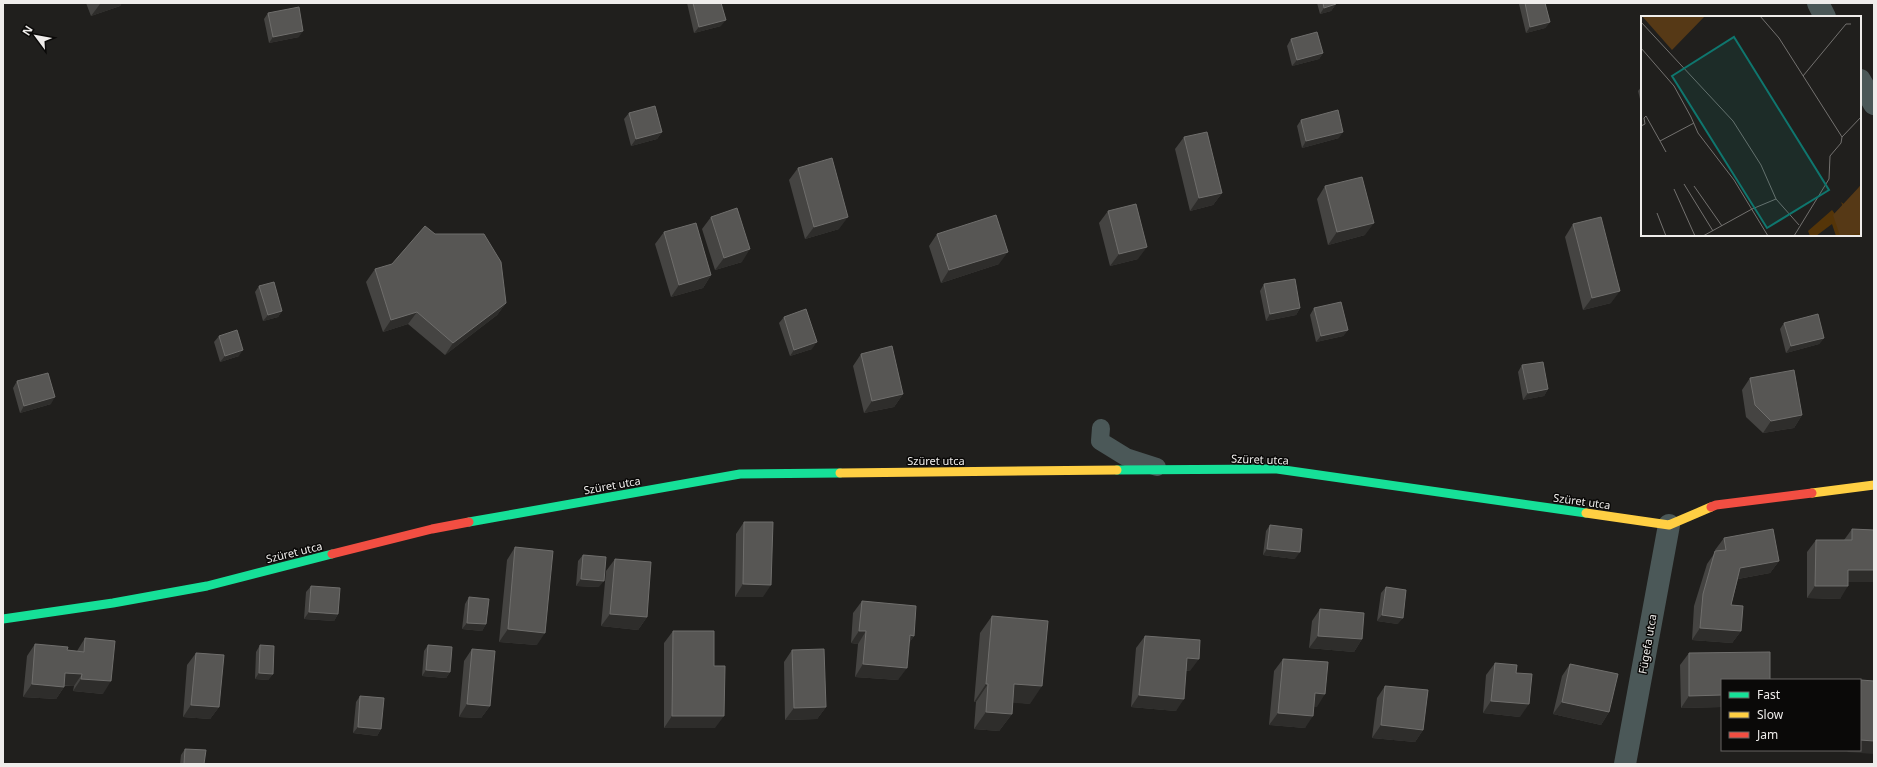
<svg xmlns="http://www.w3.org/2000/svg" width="1877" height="767" font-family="'Noto Sans',sans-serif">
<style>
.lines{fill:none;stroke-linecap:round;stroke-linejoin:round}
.lane{stroke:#4b5858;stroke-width:18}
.street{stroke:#4b5858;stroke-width:22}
.fast{stroke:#16e098;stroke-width:9}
.slow{stroke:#ffcf43;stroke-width:9}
.jam{stroke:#f24e42;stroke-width:9}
.wall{fill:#454442}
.shaded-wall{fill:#2e2d2b}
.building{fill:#575654;stroke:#6f6e6c}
.labels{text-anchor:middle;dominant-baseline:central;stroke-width:3;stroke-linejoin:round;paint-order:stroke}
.street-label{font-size:11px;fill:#efedeb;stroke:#0a0908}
.inset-road{fill:none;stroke:#73716f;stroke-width:1}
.view{fill:#0f766e;fill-opacity:0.15;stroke:#0f766e;stroke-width:2}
.inset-edge{fill:none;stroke:#efedeb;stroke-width:2}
</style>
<rect width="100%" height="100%" fill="#201f1d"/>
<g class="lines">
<path class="lane" d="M1101,428L1100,441L1126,457L1157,467"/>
<path class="street" d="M1818,3L1825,17
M1860,80L1874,104
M1625,764L1669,525"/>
<path class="fast" d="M1117,470L1277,469L1586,513
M469,522L740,474L840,473
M3,619L113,603L207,586L332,554"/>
<path class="slow" d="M840,473L1117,470
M1812,493L1874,485
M1586,513L1669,525L1711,507"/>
<path class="jam" d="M1711,507L1716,505L1812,493
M332,554L432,529L469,522"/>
</g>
<path class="wall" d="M86,3H122L120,6L91,16Z
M687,3H721V26L694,33Z
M1317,3H1336V4L1331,11L1320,14Z
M1520,3H1545L1550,22L1545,28L1526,33L1519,4Z
M268,13L299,37L269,43L264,19Z
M1291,39L1323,53L1319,59L1292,66L1287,46Z
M1642,86V107L1638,91Z
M629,113L662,132L657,139L631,146L624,119Z
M1301,120L1339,138L1302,148L1297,126Z
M1184,137L1222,193L1213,205L1190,211L1175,149Z
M798,168L839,229L805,239L789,180Z
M1325,186L1365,235L1328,245L1317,199Z
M1108,211L1138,259L1110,266L1099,223Z
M711,217L742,262L715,270L702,229Z
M1573,224L1611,303L1583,310L1565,237Z
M664,232L711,275L703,288L671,297L655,244Z
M937,234L999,264L941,283L929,246Z
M375,269L506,303L497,315L445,355L408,324L383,332L366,282Z
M1264,284L1300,308L1296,315L1266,321L1260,291Z
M259,286L282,311L278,317L263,321L255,292Z
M1314,308L1348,330L1343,336L1316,342L1310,315Z
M784,317L812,349L790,356L779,323Z
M1784,323L1824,338L1819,344L1786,353L1780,329Z
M219,336L239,356L220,362L214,342Z
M861,354L903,394L894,407L864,413L853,366Z
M1522,365L1548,389L1544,396L1523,400L1518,372Z
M1750,378L1802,415L1794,428L1763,433L1746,417L1742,390Z
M17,381L51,404L20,413L13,388Z
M744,522L763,597H735L736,534Z
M1270,525L1295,559L1263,555L1266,531Z
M1852,529L1874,530V582H1848L1840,599L1807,598V552L1816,540H1844Z
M1724,538L1779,561L1770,573L1738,579L1731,605L1741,631L1732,643L1692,640L1694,606L1707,564L1716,551L1715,550Z
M515,547L537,645L499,642L507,560Z
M583,555L599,587L576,586L578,561Z
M615,559L647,617L638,630L601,626L606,571Z
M311,586L338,614L334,621L304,619L306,592Z
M1386,587L1398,624L1377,621L1381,593Z
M469,597L486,624L482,631L462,629L465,604Z
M862,601L914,636L909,643L898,680L855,677L858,644L851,643L853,613Z
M1320,609L1362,639L1354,652L1309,648L1312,621Z
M992,616L1030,704L1013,702L1012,714L999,731L974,729L976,702H974L980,633Z
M673,631L714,666L715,728H664V643Z
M1145,636L1190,671H1186L1176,711L1131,707L1136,648Z
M85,638L103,694L73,691L74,686H64V687L56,699L23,697L27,656L35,644L67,650L77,651Z
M260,645L273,674L268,680L255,679L256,652Z
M428,645L450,672L446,678L422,676L424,651Z
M472,649L490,706L481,718L459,717L464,661Z
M792,650L826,707L817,719L785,720L784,662Z
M196,653L219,707L210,719L183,717L187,665Z
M1689,653L1722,680V707L1681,708L1680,665Z
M1283,659L1317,707L1314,706L1305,728L1269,725L1274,671Z
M1495,663L1520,717L1483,713L1486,675Z
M1570,664L1609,712L1601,725L1553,714L1562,676Z
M1385,686L1423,730L1415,742L1372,738L1377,698Z
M360,696L381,729L377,736L353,733L356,702Z
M185,749L204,764H180L181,755Z"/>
<path class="shaded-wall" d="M101,3H122L120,6L91,16L100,4Z
M1336,4L1331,11L1320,14L1324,8Z
M726,20L721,26L694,33L699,27Z
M1550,22L1545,28L1526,33L1530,27Z
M303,31L299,37L269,43L273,37Z
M1323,53L1319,59L1292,66L1297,60Z
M662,132L657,139L631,146L636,139Z
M1343,132L1339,138L1302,148L1306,141Z
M1222,193L1213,205L1190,211L1199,198Z
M848,217L839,229L805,239L814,227Z
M1374,223L1365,235L1328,245L1337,232Z
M1147,247L1138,259L1110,266L1119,254Z
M750,249L742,262L715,270L724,258Z
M1008,252L999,264L941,283L949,270Z
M711,275L703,288L671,297L679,285Z
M1620,291L1611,303L1583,310L1592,298Z
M506,303L497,315L445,355L453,343Z
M1300,308L1296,315L1266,321L1270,314Z
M282,311L278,317L263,321L268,315Z
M417,312L408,324L383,332L391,320Z
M1348,330L1343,336L1316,342L1321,336Z
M1824,338L1819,344L1786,353L1791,346Z
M817,342L812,349L790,356L794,350Z
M243,350L239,356L220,362L225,356Z
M1548,389L1544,396L1523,400L1528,393Z
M903,394L894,407L864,413L872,401Z
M55,397L51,404L20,413L24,406Z
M1802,415L1794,428L1763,433L1771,421Z
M1267,549L1300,552L1295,559L1263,555Z
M1779,561L1770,573L1732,580L1740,568Z
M1848,570H1874V582H1840Z
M581,579L604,581L599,587L576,586Z
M743,584L771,585L763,597H735Z
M1815,586H1848L1840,599L1807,598Z
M309,612L338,614L334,621L304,619Z
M610,614L647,617L638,630L601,626Z
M1382,615L1403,618L1398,624L1377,621Z
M467,623L486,624L482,631L462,629Z
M1700,628L1741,631L1732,643L1692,640Z
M508,629L545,633L537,645L499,642Z
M859,631H866L858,644L851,643Z
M910,635L914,636L906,648Z
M1318,636L1362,639L1354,652L1309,648Z
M1187,658L1199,659L1190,671L1179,670Z
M863,664L907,668L898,680L855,677Z
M426,670L450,672L446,678L422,676Z
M65,673L82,674L74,686L57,685Z
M259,673L273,674L268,680L255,679Z
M81,679L111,681L103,694L73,691Z
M32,684L64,687L56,699L23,697Z
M986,684H988L976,702H974Z
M1014,684L1042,686L1030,704L1002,702Z
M1315,693L1325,694L1317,707L1307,706Z
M1139,695L1184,699L1176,711L1131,707Z
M1722,695V707L1681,708L1689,696Z
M1491,701L1529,704L1520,717L1483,713Z
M1562,702L1609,712L1601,725L1553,714Z
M467,704L490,706L481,718L459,717Z
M191,705L219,707L210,719L183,717Z
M826,707L817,719L785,720L794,708Z
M986,712L1012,714L999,731L974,729Z
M1278,713L1313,716L1305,728L1269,725Z
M672,716H724L715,728H664Z
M1381,725L1423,730L1415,742L1372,738Z
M358,727L381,729L377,736L353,733Z
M1860,740L1874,741V754L1847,752L1849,750H1860Z"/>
<path class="building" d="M693,3H721L726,20L699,27Z
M1323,3H1336V4L1324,8Z
M1525,3H1545L1550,22L1530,27Z
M299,7L303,31L273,37L268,13Z
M1317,32L1323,53L1297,60L1291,39Z
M655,106L662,132L636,139L629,113Z
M1338,110L1343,132L1306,141L1301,120Z
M1207,132L1222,193L1199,198L1184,137Z
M832,158L848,217L814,227L798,168Z
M1362,177L1374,223L1337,232L1325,186Z
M1136,204L1147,247L1119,254L1108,211Z
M737,208L750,249L724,258L711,217Z
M996,215L1008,252L949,270L937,234Z
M1601,217L1620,291L1592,298L1573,224Z
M696,223L711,275L679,285L664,232Z
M425,226L435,234H484L501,262L506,303L453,343L417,312L391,320L375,269L392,264Z
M1295,279L1300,308L1270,314L1264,284Z
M274,282L282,311L268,315L259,286Z
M1341,302L1348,330L1321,336L1314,308Z
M806,309L817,342L794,350L784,317Z
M1818,314L1824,338L1791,346L1784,323Z
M237,330L243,350L225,356L219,336Z
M892,346L903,394L872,401L861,354Z
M1543,362L1548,389L1528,393L1522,365Z
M1794,370L1802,415L1771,421L1755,405L1750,378Z
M48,373L55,397L24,406L17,381Z
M744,522H773L771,585L743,584Z
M1270,525L1302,529L1300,552L1267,549Z
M1773,529L1779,561L1740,568L1731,605L1743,606L1741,631L1700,628L1703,594L1715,551L1726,550L1724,538Z
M1852,529L1874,530V570H1848V586H1815L1816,540H1852Z
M515,547L553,551L545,633L508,629Z
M583,555L606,557L604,581L581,579Z
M615,559L651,562L647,617L610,614Z
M311,586L340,588L338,614L309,612Z
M1386,587L1406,590L1403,618L1382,615Z
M469,597L489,599L486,624L467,623Z
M862,601L916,606L914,636L910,635L907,668L863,664L866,631H859Z
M1320,609L1364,613L1362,639L1318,636Z
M992,616L1048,621L1042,686L1014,684L1012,714L986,712L988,684H986Z
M673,631H714V666H725L724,716H672Z
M1145,636L1200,640L1199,659L1187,658L1184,699L1139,695Z
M85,638L115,641L111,681L81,679L82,674L65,673L64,687L32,684L35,644L68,647L67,650L84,652Z
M260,645L274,646L273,674L259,673Z
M428,645L452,647L450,672L426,670Z
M472,649L495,651L490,706L467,704Z
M824,649L826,707L794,708L792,650Z
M1770,652V680H1722V695L1689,696V653Z
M196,653L224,655L219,707L191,705Z
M1283,659L1328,662L1325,694L1315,693L1313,716L1278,713Z
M1495,663L1517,665L1516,673L1532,674L1529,704L1491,701Z
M1570,664L1618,674L1609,712L1562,702Z
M1861,680L1874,681V741L1860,740V689Z
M1385,686L1428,690L1423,730L1381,725Z
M360,696L384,698L381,729L358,727Z
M185,749L206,750L204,764H184Z"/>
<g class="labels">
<g class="street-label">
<text transform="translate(1260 459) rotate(2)">Szüret utca</text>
<text x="936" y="460">Szüret utca</text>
<text transform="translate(612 485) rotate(-10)">Szüret utca</text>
<text transform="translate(1582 501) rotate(8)">Szüret utca</text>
<text transform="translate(294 552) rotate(-14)">Szüret utca</text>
<text transform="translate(1647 644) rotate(-80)">Fügefa utca</text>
</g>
</g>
<g transform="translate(1641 16)">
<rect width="220" height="220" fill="#201f1d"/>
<path d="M220,165V220H195L191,208L175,220H169L167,215L191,194L194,198L203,193L200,186L204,189L219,170Z" fill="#553508"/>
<path d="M1,0H64L31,34ZM220,169V217L199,220L192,199Z" fill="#563916"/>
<path class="inset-road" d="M119,0L138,22L201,121M0,6L92,105L120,149L135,183L158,209M0,32L33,70L50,101L57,117L93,164L127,220M162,60L205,8H210M0,110L4,108L3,102L5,100L19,125L53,107M19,125L25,136M43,168L72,215M53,170L81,210M33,173L54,220M16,197L25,220M62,220L111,193L135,183M153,220L188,163L189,140L200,127L201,121L220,101"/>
<path class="view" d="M93,21L188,174L126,212L31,60Z"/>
<rect width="220" height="220" class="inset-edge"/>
</g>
<rect width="1877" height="767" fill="none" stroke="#efedeb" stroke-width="8"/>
<rect x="1721" y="679" width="140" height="72" fill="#0a0908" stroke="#666463"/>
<rect x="1729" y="692" width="20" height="6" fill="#16e098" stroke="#666463"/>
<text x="1757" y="699" font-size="12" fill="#efedeb">Fast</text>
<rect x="1729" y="712" width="20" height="6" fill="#ffcf43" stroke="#666463"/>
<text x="1757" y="719" font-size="12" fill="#efedeb">Slow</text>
<rect x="1729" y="732" width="20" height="6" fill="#f24e42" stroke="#666463"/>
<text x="1757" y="739" font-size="12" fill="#efedeb">Jam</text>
<g transform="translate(36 36) rotate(302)" stroke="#0a0908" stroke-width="3" paint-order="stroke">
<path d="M0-3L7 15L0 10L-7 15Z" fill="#efedeb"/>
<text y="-6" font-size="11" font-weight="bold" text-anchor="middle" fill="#efedeb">N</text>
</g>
</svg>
